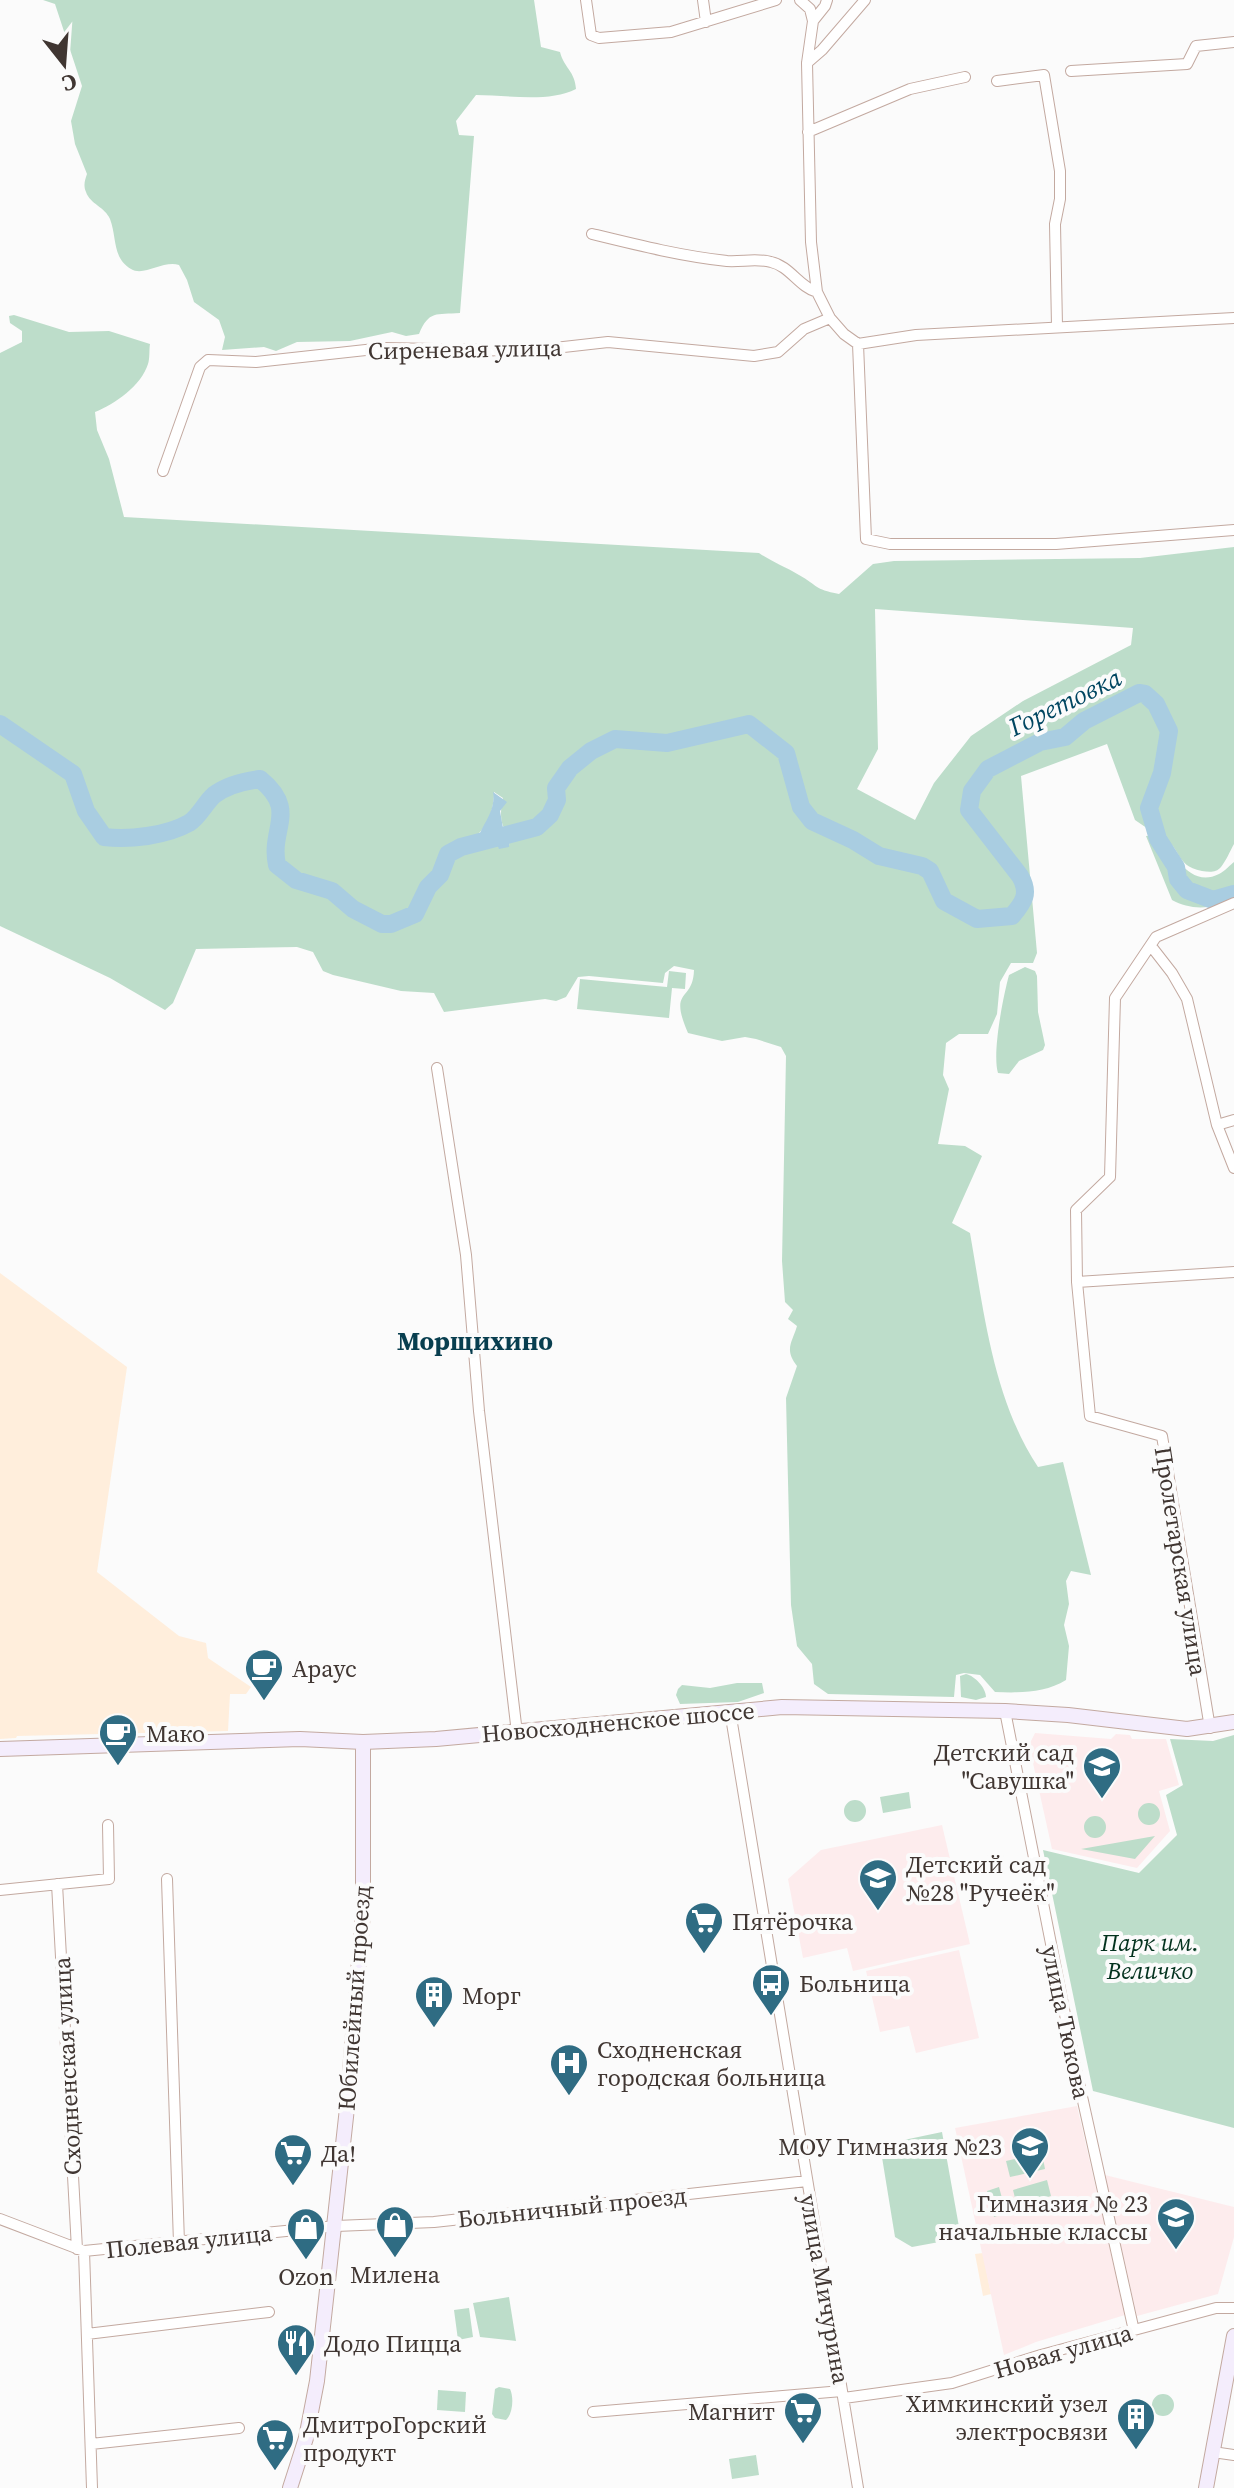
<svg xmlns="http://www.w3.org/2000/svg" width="1234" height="2488" font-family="'Source Serif 4',serif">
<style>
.industrial{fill:#ffeedc}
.education{fill:#fdeced}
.green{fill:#bdddca;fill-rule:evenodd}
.water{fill:#a9cde1}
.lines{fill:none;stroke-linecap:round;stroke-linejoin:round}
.river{stroke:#a9cde1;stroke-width:18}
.street-casing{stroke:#c3a9a0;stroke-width:12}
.secondary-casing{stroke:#c3a9a0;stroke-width:16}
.street{stroke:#fff;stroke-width:10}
.secondary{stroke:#f4edfc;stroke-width:14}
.labels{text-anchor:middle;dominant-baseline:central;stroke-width:8;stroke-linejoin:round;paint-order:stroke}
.street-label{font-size:24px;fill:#403632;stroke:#fbfbfb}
.poi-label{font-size:24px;fill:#403632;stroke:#fbfbfb;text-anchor:start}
.park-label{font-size:24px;font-style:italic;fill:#03321e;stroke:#fbfbfb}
.water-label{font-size:26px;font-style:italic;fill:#004661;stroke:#fbfbfb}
.neighbourhood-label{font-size:26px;font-weight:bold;fill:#083e4f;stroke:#fbfbfb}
</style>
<rect width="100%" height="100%" fill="#fbfbfb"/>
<path class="industrial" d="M0,1273L127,1367L97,1572L179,1636L206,1643L208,1658L251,1687L246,1694H230L228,1731L17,1736L16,1738L0,1739Z
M983,2253L991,2294L983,2296L975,2254Z"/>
<path class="education" d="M1035,1733L1111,1739L1116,1734L1130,1735L1132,1739H1166L1179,1785L1159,1791L1170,1831L1137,1868L1052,1849L1029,1745Z
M942,1825L970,1944L853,1971L847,1948L803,1958L788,1879L821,1850Z
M959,1950L979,2038L916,2053L909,2026L880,2032L866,1971Z
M1077,2106L1125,2315L1036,2342L1004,2355L955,2128Z
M1105,2175L1234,2207V2237L1218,2294L1137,2316Z"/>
<path class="green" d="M43,0H534L541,47L560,52C564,68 575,71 576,89C549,103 506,95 476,95L456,121L459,135L474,136L460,313C436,315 429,310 419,334L406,336L392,332L350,341L297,342L276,351L264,347L222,350L225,337L219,320L194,302L187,280L179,265C163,260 144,277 131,269C112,258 117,237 110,219C105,207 90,204 86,192C83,185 85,180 87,174L75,144L71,121L82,86L55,4Z
M14,315L69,332L109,331L150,344C149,350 150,358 148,364C141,386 115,404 95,412L97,430L109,459L124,517L759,553C772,562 786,567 799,575C819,586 813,589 839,594L873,564L894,561L1140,558L1234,547V844C1230,851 1226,861 1221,867C1216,873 1209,872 1202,871C1173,866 1182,843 1158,836C1174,853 1190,889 1219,874C1225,871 1230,865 1234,862V895C1217,910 1192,911 1172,900L1146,836L1157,835L1135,820L1107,744L1021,776L1037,953L1033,963H1011L1000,982L997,1014L988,1034H959L946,1043L943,1075L949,1089L938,1144L965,1146L982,1156L952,1223L970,1233C984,1312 993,1399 1038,1467L1063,1462L1091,1575L1071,1571L1066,1581L1069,1604L1064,1625L1069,1646L1066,1680C1045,1693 1020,1693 995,1692L980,1675L964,1673L956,1675L954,1697L828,1694L814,1684L812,1664L797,1646L791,1605L786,1398L797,1366C784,1349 792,1343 797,1326L788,1319L793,1310L785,1302L782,1261L786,1056L781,1047L756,1039L745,1037L722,1041L688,1033C668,987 693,1003 694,970L674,966L665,973L663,983L589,976L578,977L566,997L556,1001L545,999L444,1012L434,993L401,991L333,975L323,971L313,952L297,947L196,949L173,1003L165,1010L110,978L0,926V353L22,342V331L10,323L9,316ZM875,609L1133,628L1131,645L1023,701L971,736L934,783L915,820L857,789L878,749ZM494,792L503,798C500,811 499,826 510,836L509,846C489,842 476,851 462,846C483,835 494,816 494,792Z
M1025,967L1035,971L1037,976L1038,1012L1045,1045L1043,1050L1019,1061L1009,1074L998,1073C992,1053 1003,997 1009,975Z
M669,971L686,973L685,989L672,988L669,1018L577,1009L580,979L667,987Z
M966,1674C975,1676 986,1688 986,1697L976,1700L961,1697L960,1676Z
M737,1683H762L764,1693L738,1702L680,1704L676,1695L678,1689L682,1685L710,1688Z
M1234,1735V2128L1093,2091L1043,1850L1139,1873L1177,1835L1166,1795L1183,1785L1170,1739L1213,1741Z
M909,1792L911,1808L883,1813L880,1797Z
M844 1811a11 11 0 1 1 22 0a11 11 0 1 1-22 0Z
M1138 1814a11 11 0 1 1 22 0a11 11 0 1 1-22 0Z
M1084 1827a11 11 0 1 1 22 0a11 11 0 1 1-22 0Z
M1155,1836L1135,1859L1081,1849Z
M942,2132L961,2238L912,2247L895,2237L880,2145Z
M1042,2153L1045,2169L1010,2177L1006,2161Z
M1047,2180L1051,2196L1017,2206L1013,2190Z
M999,2187L1006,2213L994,2217L987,2191Z
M509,2297L516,2341L480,2337L473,2303Z
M469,2308L473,2337L458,2340L454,2310Z
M499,2387L510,2389C514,2397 513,2414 506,2420L495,2418L492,2414L495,2389Z
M438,2390L466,2392L465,2412L437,2410Z
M1152 2405a11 11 0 1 1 22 0a11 11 0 1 1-22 0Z
M756,2455L759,2475L732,2479L729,2459Z"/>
<path class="water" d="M493,792L507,802L500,811L503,828L510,836L509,847L499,849L497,844L461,849L478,838C484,822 496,810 493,792Z"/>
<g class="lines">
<path class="river" d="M0,724L73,774L86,811L104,837C129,840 166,836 189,823C199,817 205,803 214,795C227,785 244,781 260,779C299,811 269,828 277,865L296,880L332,891L353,909L382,924H391L415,914L428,887L440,875L448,854L461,847L537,827L550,815L557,800L556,788L570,768L591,751L615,739L667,743L749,724L786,753L801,807L812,821L853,840L879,856L922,866L930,871L944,901L977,919L1012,916C1024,902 1030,893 1020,876L969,810L972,791L988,769L1040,742L1065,737L1084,721L1139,693L1145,694L1156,704L1169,731L1162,773L1149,808L1158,839L1176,867L1178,879L1187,890L1213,900L1234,894"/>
<defs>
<path id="street" d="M586,0L591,35L599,38L671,32L776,0
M703,0L706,22
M800,0L810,9L813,21
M865,0L822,50L807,63L811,242L817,292L830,318L844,334L858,344L916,335L1234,318
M807,63L813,21L825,6L827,0
M1071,71L1187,64L1196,46L1234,42
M997,81L1044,75L1060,171V199L1055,224L1057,326
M808,132L910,89L965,77
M592,234C637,245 681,256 727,261C742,262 757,258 771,262C790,266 799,287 817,292
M858,344L866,539L890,544H1056L1234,530
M163,471L200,367L208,360L256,362L384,348L528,351L608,342L754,356L778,352L804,329L830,318
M1151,946L1172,973L1187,999L1217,1125L1234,1168
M437,1068L466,1255L479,1411L517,1733
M1217,1125L1234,1120
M1077,1282L1234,1272
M730,1711L858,2488
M1005,1711L1075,2065L1134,2331
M1210,1728L1162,1436L1090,1416L1077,1282L1076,1210L1110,1177L1115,998L1156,937L1234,903
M167,1879L179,2243
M57,1884L77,2249
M0,1890L109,1879L108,1825
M0,2219L84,2251L336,2226L434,2222L807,2181
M84,2251L92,2488
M87,2334L269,2312
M844,2398L952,2383L1041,2355L1216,2308H1234
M593,2412L842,2391
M91,2444L239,2428
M1213,2452L1234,2455"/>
<path id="secondary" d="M0,1749L300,1739L363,1742L436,1739L782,1707L1005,1711L1068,1715L1187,1729L1234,1722
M290,2488L306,2438L317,2381L347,2108L363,1912V1742
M1206,2488L1234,2336"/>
</defs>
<use href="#street" class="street-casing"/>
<use href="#secondary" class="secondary-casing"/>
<use href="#street" class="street"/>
<use href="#secondary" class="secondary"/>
</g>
<defs>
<symbol id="cafe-pin" viewBox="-11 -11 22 30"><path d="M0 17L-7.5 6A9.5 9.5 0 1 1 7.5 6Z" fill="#2f6c83" stroke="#fbfbfb"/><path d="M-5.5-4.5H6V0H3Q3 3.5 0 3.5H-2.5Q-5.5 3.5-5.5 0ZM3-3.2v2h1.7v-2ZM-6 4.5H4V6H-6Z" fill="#fff"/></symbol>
<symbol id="school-pin" viewBox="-11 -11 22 30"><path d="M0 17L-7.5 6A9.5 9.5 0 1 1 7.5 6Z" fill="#2f6c83" stroke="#fbfbfb"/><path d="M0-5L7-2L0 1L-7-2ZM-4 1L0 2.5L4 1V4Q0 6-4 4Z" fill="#fff"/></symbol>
<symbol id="supermarket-pin" viewBox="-11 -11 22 30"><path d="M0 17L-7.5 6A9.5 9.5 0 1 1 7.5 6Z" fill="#2f6c83" stroke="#fbfbfb"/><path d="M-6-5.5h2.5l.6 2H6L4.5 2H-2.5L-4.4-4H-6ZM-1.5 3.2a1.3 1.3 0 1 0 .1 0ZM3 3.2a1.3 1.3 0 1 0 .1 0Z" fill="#fff"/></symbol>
<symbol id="bus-pin" viewBox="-11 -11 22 30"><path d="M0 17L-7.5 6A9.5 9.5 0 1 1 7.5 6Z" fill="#2f6c83" stroke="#fbfbfb"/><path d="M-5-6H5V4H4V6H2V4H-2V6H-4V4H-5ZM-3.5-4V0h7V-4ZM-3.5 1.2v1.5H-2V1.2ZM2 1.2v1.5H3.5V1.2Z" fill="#fff"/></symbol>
<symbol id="building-pin" viewBox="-11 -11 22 30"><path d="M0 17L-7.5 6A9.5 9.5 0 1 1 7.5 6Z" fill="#2f6c83" stroke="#fbfbfb"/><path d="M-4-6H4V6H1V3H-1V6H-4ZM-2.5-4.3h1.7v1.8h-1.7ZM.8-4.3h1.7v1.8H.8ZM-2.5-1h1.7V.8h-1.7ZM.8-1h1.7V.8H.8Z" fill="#fff"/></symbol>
<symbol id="hospital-pin" viewBox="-11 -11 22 30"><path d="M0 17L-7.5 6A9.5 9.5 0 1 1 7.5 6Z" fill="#2f6c83" stroke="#fbfbfb"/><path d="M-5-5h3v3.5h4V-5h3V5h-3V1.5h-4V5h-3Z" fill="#fff"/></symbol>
<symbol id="shop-pin" viewBox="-11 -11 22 30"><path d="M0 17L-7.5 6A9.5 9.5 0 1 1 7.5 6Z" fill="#2f6c83" stroke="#fbfbfb"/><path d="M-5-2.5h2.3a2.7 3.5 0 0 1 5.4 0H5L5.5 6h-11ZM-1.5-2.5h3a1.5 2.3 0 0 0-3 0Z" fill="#fff"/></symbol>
<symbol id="restaurant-pin" viewBox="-11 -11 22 30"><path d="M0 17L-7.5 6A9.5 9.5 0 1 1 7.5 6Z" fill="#2f6c83" stroke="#fbfbfb"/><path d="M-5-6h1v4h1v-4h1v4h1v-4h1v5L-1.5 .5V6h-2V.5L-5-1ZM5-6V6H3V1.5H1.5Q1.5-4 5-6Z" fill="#fff"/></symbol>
</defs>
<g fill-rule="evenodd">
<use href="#cafe-pin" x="242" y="1646" width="44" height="60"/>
<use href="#cafe-pin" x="96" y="1711" width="44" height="60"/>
<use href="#school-pin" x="1080" y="1744" width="44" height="60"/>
<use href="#school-pin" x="856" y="1856" width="44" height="60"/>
<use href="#supermarket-pin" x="682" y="1899" width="44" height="60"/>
<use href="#bus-pin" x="749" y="1961" width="44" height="60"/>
<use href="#building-pin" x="412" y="1973" width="44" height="60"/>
<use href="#hospital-pin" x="547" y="2041" width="44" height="60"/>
<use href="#school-pin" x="1008" y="2124" width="44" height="60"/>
<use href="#supermarket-pin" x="271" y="2131" width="44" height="60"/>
<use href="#school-pin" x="1154" y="2195" width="44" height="60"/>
<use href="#shop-pin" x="373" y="2203" width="44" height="60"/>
<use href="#shop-pin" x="284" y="2205" width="44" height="60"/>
<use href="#restaurant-pin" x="274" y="2321" width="44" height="60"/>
<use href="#supermarket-pin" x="781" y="2389" width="44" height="60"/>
<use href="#building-pin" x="1114" y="2395" width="44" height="60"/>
<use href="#supermarket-pin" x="253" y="2416" width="44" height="60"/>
</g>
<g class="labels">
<g class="street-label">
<text transform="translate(465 349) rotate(-1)">Сиреневая улица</text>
<text transform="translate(1181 1561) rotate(81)">Пролетарская улица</text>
<text transform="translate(618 1722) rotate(-5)">Новосходненское шоссе</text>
<text transform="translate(354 1998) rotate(-86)">Юбилейный проезд</text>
<text transform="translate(1066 2022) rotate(78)">улица Тюкова</text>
<text transform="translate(67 2066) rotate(-93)">Сходненская улица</text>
<text transform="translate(572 2207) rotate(-6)">Больничный проезд</text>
<text transform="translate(189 2241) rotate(-6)">Полевая улица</text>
<text transform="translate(825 2289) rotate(80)">улица Мичурина</text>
<text transform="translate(1063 2351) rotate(-16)">Новая улица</text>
</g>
<g class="poi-label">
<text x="292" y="1668">Араус</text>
<text x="146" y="1733">Мако</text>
<text x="1074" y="1752" text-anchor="end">Детский сад<tspan x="1074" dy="28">"Савушка"</tspan></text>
<text x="906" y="1864">Детский сад<tspan x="906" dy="28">№28 "Ручеёк"</tspan></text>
<text x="732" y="1921">Пятёрочка</text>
<text x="799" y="1983">Больница</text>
<text x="462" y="1995">Морг</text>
<text x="597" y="2049">Сходненская<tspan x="597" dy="28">городская больница</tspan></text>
<text x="1002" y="2146" text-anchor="end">МОУ Гимназия №23</text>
<text x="321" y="2153">Да!</text>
<text x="1148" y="2203" text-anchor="end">Гимназия № 23<tspan x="1148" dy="28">начальные классы</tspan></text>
<text x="395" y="2274" text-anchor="middle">Милена</text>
<text x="306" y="2276" text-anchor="middle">Ozon</text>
<text x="324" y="2343">Додо Пицца</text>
<text x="1108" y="2403" text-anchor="end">Химкинский узел<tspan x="1108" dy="28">электросвязи</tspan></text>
<text x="775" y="2411" text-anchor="end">Магнит</text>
<text x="303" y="2424">ДмитроГорский<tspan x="303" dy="28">продукт</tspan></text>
</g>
<g class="park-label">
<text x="1150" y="1942">Парк им.<tspan x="1150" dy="28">Величко</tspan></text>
</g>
<g class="water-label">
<text transform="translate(1065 702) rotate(-26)">Горетовка</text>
</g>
<g class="neighbourhood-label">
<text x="475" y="1341">Морщихино</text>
</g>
</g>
<g transform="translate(64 64) rotate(163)" stroke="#fbfbfb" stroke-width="6" paint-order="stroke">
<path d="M0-6L14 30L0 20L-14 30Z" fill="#403632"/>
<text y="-12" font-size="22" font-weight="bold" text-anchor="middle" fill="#403632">С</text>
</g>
</svg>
